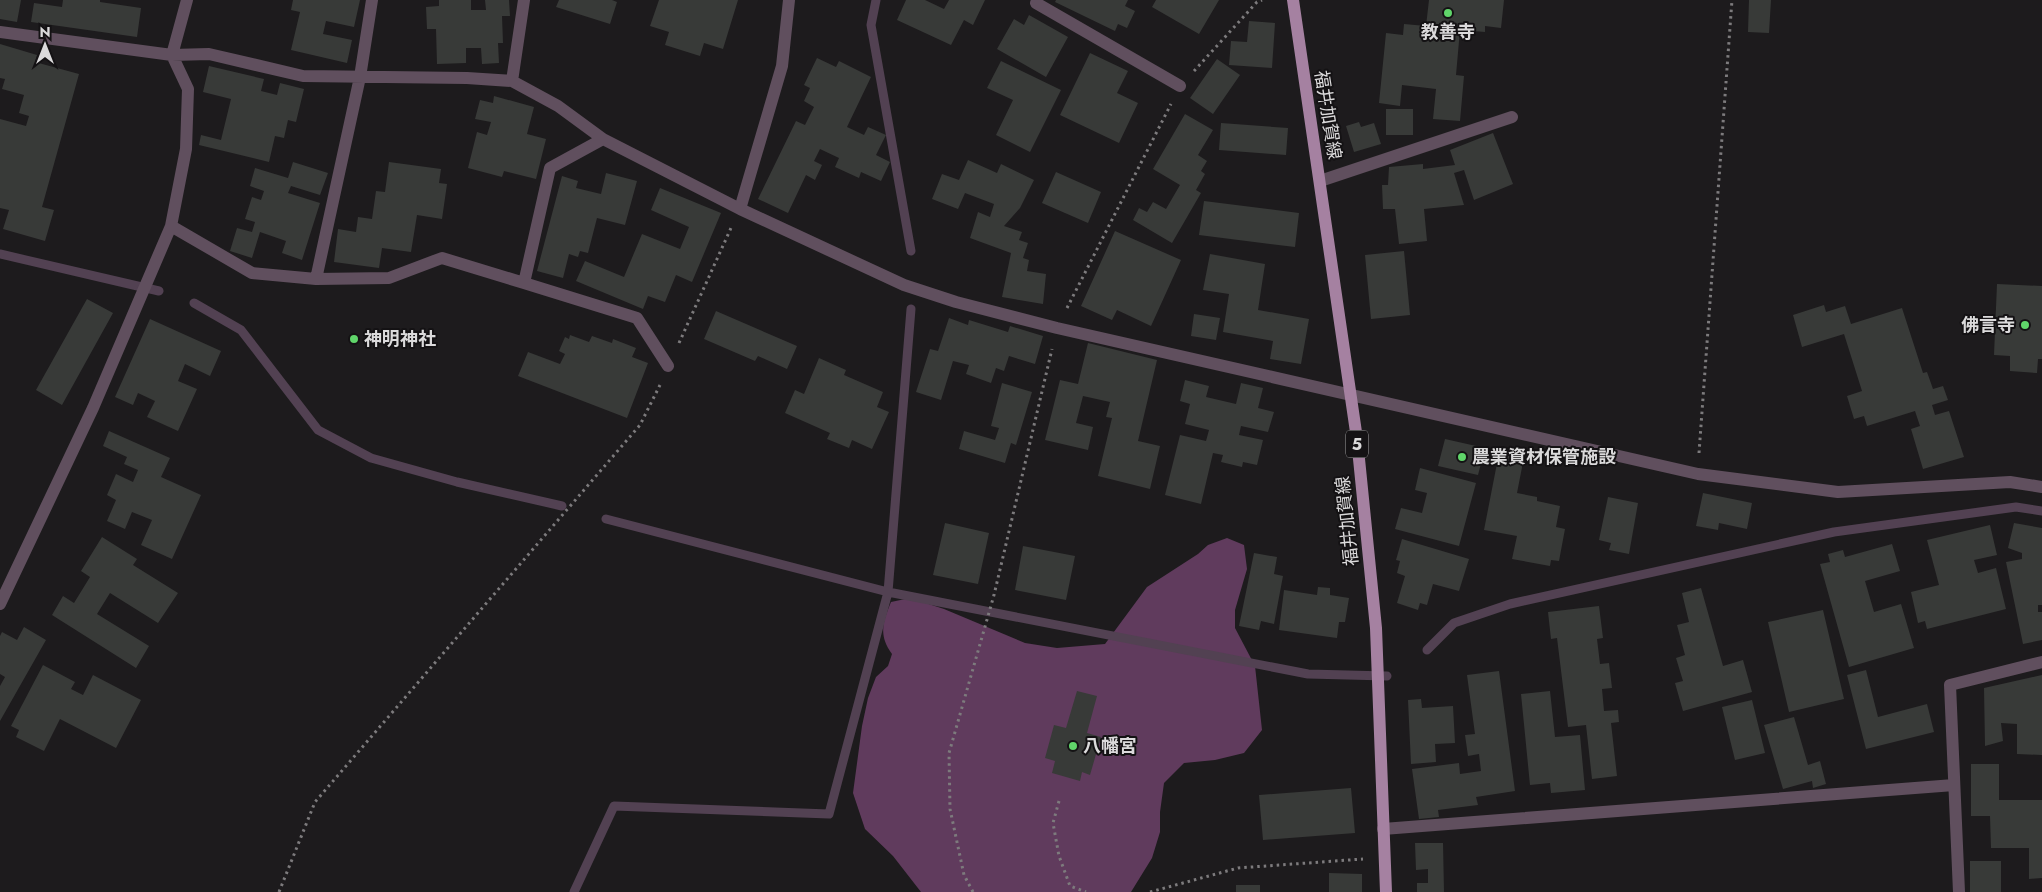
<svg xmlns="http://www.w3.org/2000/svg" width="2042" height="892" font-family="Jost,'Noto Sans JP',sans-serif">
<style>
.forest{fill:#603b5d}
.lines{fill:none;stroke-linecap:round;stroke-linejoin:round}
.stream{stroke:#524152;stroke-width:9}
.building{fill:#383a38}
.path{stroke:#7d7b7d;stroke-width:3;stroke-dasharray:2.5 4;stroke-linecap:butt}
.street{stroke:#604f5e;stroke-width:12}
.primary{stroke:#a581a1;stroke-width:12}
.poi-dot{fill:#60d56a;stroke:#141214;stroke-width:2}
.labels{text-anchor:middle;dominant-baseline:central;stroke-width:4;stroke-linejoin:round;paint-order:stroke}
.shield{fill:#141214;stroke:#9f9e9f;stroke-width:1}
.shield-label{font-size:16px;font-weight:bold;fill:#dbdadb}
.poi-label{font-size:18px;font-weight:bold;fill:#dbdadb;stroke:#141214;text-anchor:start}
.street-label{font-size:18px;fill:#dbdadb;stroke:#141214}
</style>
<rect width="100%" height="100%" fill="#1d1b1d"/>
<path class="forest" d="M1227,538L1244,545L1247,569L1235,610V628L1255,666L1262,730L1244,753L1215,760L1184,763L1164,783L1160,812V832L1152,858L1131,892H921L893,856L865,829L853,793L862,726L868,698L876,677L888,666L892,654C878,635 883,622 891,602L910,598L944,609L1025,643L1057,648L1105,644L1147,587L1198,554L1208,545Z"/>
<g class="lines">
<path class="stream" d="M876,0L871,25L911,251
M0,254L159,291
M194,303L241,330L318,430L371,458L457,482L562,506
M606,519L888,592L1308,674L1387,676
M1427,650L1454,623L1510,604L1834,532L2016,507L2042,511
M574,892L614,806L829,814L888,592L911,309"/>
</g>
<path class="building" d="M0,0H21L17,22L0,19Z
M63,0H100V2L141,8L137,37L31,22L34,3L62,7Z
M293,0H360L354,27L326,21L323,34L352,40L347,63L291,50L300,12L291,10Z
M439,0H471V10H486L485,0H509L510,16H502L503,43H498L499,63L482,64L481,48H466V63L437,64L436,29H427L426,7L439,6Z
M559,0H612L617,2L610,24L556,7Z
M659,0H738L723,49L704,43L700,56L665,45L669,32L650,26Z
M906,0H925L944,9L949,0H985L973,25L964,20L951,45L897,20Z
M1056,0H1128L1125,6L1135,11L1127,28L1118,24L1115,31L1055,2Z
M1156,0H1219L1199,34L1152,7Z
M1429,0H1504L1501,28L1485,26V32L1460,30L1456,75L1464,76L1460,121L1433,119L1436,89L1402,85L1400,106L1379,103L1386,33L1403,35L1404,24L1426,26Z
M1749,0H1771L1769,33L1748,32Z
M1029,15L1068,37L1046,77L997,49L1014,19L1024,25Z
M1249,21L1275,23L1272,68L1229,65L1231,41L1247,42Z
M0,44L37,55L35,62L79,74L42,207L54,210L45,241L3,229L9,210L0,208V119L26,126L29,116L19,113L24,95L2,89L5,79L0,78Z
M1090,53L1128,71L1117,93L1138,103L1119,143L1060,115Z
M817,58L836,67L839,61L871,77L847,127L864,135L868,127L886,135L876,155L890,162L881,181L861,172L859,178L835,167L839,158L820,149L814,161L822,165L815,180L806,175L788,213L758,199L796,121L805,125L814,107L804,101L810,88L804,85Z
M1217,59L1240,75L1213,114L1190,98Z
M1001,61L1061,90L1030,152L996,135L1013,100L987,88Z
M209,66L264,79L261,91L277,95L280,83L304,89L296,122L288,120L284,138L275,136L269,162L199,145L201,135L221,140L231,99L203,92Z
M494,96L534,107L527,134L546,139L536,179L504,171L502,177L468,168L477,132L487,135L491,122L475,119L480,100L493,103Z
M1386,109H1413V135H1386Z
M1185,114L1213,130L1198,155L1207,161L1201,171L1205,174L1196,190L1201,193L1172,243L1133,220L1139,208L1147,212L1153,202L1166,209L1180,185L1153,169Z
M1359,122L1361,127L1374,123L1381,144L1354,152L1346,126Z
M1221,123L1288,128L1286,155L1219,150Z
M1493,133L1513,184L1474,200L1464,170L1454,173L1464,205L1424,209L1427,241L1399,244L1395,209H1383L1382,185H1388L1389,167L1423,164V169L1455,165L1450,150Z
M968,160L997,173L1001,164L1034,180L1020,208L1004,226L1022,232L1019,240L1028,243L1023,258L1029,260L1027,271L1046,274L1043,304L1002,297L1011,253L970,238L978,212L990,217L994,204L965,193L958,209L932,199L942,174L959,180Z
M293,162L328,173L320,195L291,186L288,193L320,203L302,260L282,253L286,241L260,232L252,258L230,251L237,228L252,232L255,222L245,219L252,197L261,200L264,191L250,186L255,168L288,178Z
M389,162L441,169L439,183L447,184L442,219L417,215L411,252L382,248L379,268L334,262L338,229L356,232L358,217L372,219L376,191L385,192Z
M1056,172L1101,192L1088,223L1042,203Z
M606,173L637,181L625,225L597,218L588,253L580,251L578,257L569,254L563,278L537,271L562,176L578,181L576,188L601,194Z
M660,188L721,213L692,282L676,275L665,302L648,296L643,309L576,281L585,261L624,277L642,234L680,249L689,227L651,210Z
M1204,201L1299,213L1295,247L1199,235Z
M1115,231L1181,260L1151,326L1117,310L1112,320L1081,306Z
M1404,251L1410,315L1371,319L1365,255Z
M1210,254L1265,264L1258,310L1309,319L1301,364L1270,359L1273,341L1223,332L1229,294L1203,290Z
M1997,284L2042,286V359H2038L2037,373L2010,371V356L1994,355Z
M87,299L113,313L62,405L36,390Z
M1824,305L1826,312L1845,306L1851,324L1902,308L1923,373L1927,372L1933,389L1943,386L1948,400L1932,405L1935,415L1949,411L1964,457L1923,469L1911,429L1920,426L1915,411L1867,426L1864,416L1854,419L1847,396L1862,391L1844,334L1802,347L1793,315Z
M716,311L797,346L787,369L758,356L755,361L704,339Z
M1194,314L1220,318L1216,340L1191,336Z
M949,318L968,325L969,320L1008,332L1010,326L1043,336L1035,364L1009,356L1004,371L996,368L991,383L966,374L969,365L953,361L941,400L916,392L930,349L938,351Z
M150,319L221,351L210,376L185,364L178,381L197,389L178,431L147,417L155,401L138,393L133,405L115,397Z
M570,335L589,342L592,336L612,343L613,339L636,348L632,357L648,363L627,418L518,376L528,352L560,364L565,354L559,351L565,337L569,339Z
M1088,343L1157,360L1138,441L1160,446L1150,489L1098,476L1112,418L1106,417L1110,402L1083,396L1076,423L1093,427L1088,450L1045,440L1060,380L1078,384Z
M819,358L846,370L844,375L883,392L877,407L889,412L872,449L852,440L849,448L827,439L830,433L785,413L795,390L804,394Z
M1185,380L1209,386L1206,397L1236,404L1241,383L1263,388L1258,408L1274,412L1268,432L1241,426L1239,435L1263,440L1257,465L1243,462L1242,467L1221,462L1223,455L1213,453L1201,504L1165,495L1180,435L1206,441L1209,430L1185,424L1190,404L1180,401Z
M1002,383L1032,392L1016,445L1011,443L1005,463L959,449L964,431L995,440L999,428L991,426Z
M109,431L170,458L161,477L201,495L172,559L141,545L152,520L132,512L125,529L107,521L116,500L107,495L116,474L133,482L138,470L124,464L127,457L103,446Z
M1445,439L1485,448L1478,475L1438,466Z
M1500,448L1525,452L1517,493L1537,497V501L1560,506L1556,527L1565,529L1559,561L1551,560L1550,566L1512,559L1517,536L1484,530Z
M1420,468L1476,483L1459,546L1395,529L1401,508L1422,513L1427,493L1415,490Z
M1703,493L1752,503L1747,529L1719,523L1718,530L1696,526Z
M1608,497L1638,503L1629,554L1609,550L1611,543L1599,540Z
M945,523L989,533L978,584L933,575Z
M2014,523L2042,528V605H2038V612H2042V640L2023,644L2006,562L2022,559V553L2008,548Z
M1990,525L1997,555L1974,560L1978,573L1996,568L2006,609L1927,629L1925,621L1918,623L1911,592L1939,585L1927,540Z
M102,537L137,559L133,565L178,593L158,623L110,593L97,614L149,646L136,668L52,615L63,596L74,603L90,577L81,571Z
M1402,539L1469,559L1459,591L1433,584L1427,605L1420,603L1418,610L1397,603L1405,576L1397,573L1400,561L1396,560Z
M1892,544L1900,571L1865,581L1874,612L1901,604L1914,648L1849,667L1820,564L1830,562L1828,554L1843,550L1845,557Z
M1023,546L1075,556L1066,600L1015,590Z
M1254,553L1277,557L1274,574L1283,576L1274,624L1261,621L1259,630L1239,626Z
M1318,587L1330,588V595L1349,598L1345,622H1339L1337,638L1279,630L1284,590L1317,595Z
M1701,588L1723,666L1743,660L1752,692L1683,711L1675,683L1683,681L1676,658L1685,655L1677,625L1689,622L1682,593Z
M1599,606L1603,638L1597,639L1600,664L1609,663L1612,688L1602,689L1604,711L1618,710L1619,722L1611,723L1617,776L1592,779L1586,725L1568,727L1557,638L1551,639L1548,612Z
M1823,610L1844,699L1789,712L1768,622Z
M24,627L46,640L0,721V686L5,677L0,674V636L2,632L17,640Z
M43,665L75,682L71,689L83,695L93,675L141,700L116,748L60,719L44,751L16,737L19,730L11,726Z
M1866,670L1878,717L1927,704L1934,732L1866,749L1847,675Z
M1499,671L1515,791L1476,797L1478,805L1438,810L1439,817L1419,819L1412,769L1459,763L1460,774L1481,771L1479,754L1468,756L1465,735L1475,734L1467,675Z
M2042,675V755L2017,754V724L2001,723L2003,741L1985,746L1984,688Z
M1077,691L1097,696L1087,733L1101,737L1090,775L1082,772L1080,781L1052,773L1055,761L1045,758L1054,725L1066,728Z
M1550,691L1555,737L1580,735L1585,790L1551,793L1550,783L1530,785L1521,694Z
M1421,699L1422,708L1453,706L1455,743L1435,744L1436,762L1411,764L1408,700Z
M1752,700L1765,753L1735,760L1722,707Z
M1794,717L1808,765L1820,761L1826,784L1813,788L1812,781L1783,789L1764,725Z
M1971,764H1999V800H2042V878L2029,879V848H1991L1990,816H1971Z
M1351,788L1355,833L1263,840L1259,795Z
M1415,843H1443L1444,892H1417V883H1428V869L1416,870Z
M1970,861H2001V892H1970Z
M1329,873L1362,874V892H1329Z
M1236,885H1260V892H1236Z"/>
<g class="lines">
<path class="path" d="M1194,71L1257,2L1262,0
M1067,308L1171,104
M679,343L731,228
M1699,453L1732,0
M1059,801L1053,823L1059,856L1070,886L1086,892
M279,892L315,802L640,425L660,385
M973,892L964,875L950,809L949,753L994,595L1052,349
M1150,892L1238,868L1363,859"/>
<path class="street" d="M1036,3L1180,86
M0,32L172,55L209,54L303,76L467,78L512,81L558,106L603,139L740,209L904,285L956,302L1057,328L1698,474L1838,492L2010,482L2042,487
M512,81L524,0
M1320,181L1512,117
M740,209L782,66L789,0
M171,226L252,273L316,279L360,77L372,0
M316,279L389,278L442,258L524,283L550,168L603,139
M524,283L637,318L668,366
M0,604L93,408L171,226L186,149L188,89L172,55L187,0
M1383,829L1954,785
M1959,892L1950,685L2042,662"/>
<path class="primary" d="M1293,0L1357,439L1376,628L1386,892"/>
</g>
<g class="poi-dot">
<circle cx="1448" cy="13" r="5"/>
<circle cx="2025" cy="325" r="5"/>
<circle cx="354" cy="339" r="5"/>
<circle cx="1462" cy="457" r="5"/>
<circle cx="1073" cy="746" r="5"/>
</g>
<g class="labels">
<rect class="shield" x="1346" y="430.5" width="22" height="27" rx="4"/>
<g class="shield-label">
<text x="1357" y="444">5</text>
</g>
<g class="poi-label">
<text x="1448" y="32" text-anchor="middle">教善寺</text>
<text x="2015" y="325" text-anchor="end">佛言寺</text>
<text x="364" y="339">神明神社</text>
<text x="1472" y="457">農業資材保管施設</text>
<text x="1083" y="746">八幡宮</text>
</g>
<g class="street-label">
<text transform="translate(1328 115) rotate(81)">福井加賀線</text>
<text transform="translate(1347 521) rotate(-96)">福井加賀線</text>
</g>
</g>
<g transform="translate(45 45)" stroke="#141214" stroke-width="4" paint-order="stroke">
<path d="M0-4L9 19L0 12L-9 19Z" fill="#dbdadb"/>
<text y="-8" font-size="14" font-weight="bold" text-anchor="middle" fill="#dbdadb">N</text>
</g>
</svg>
